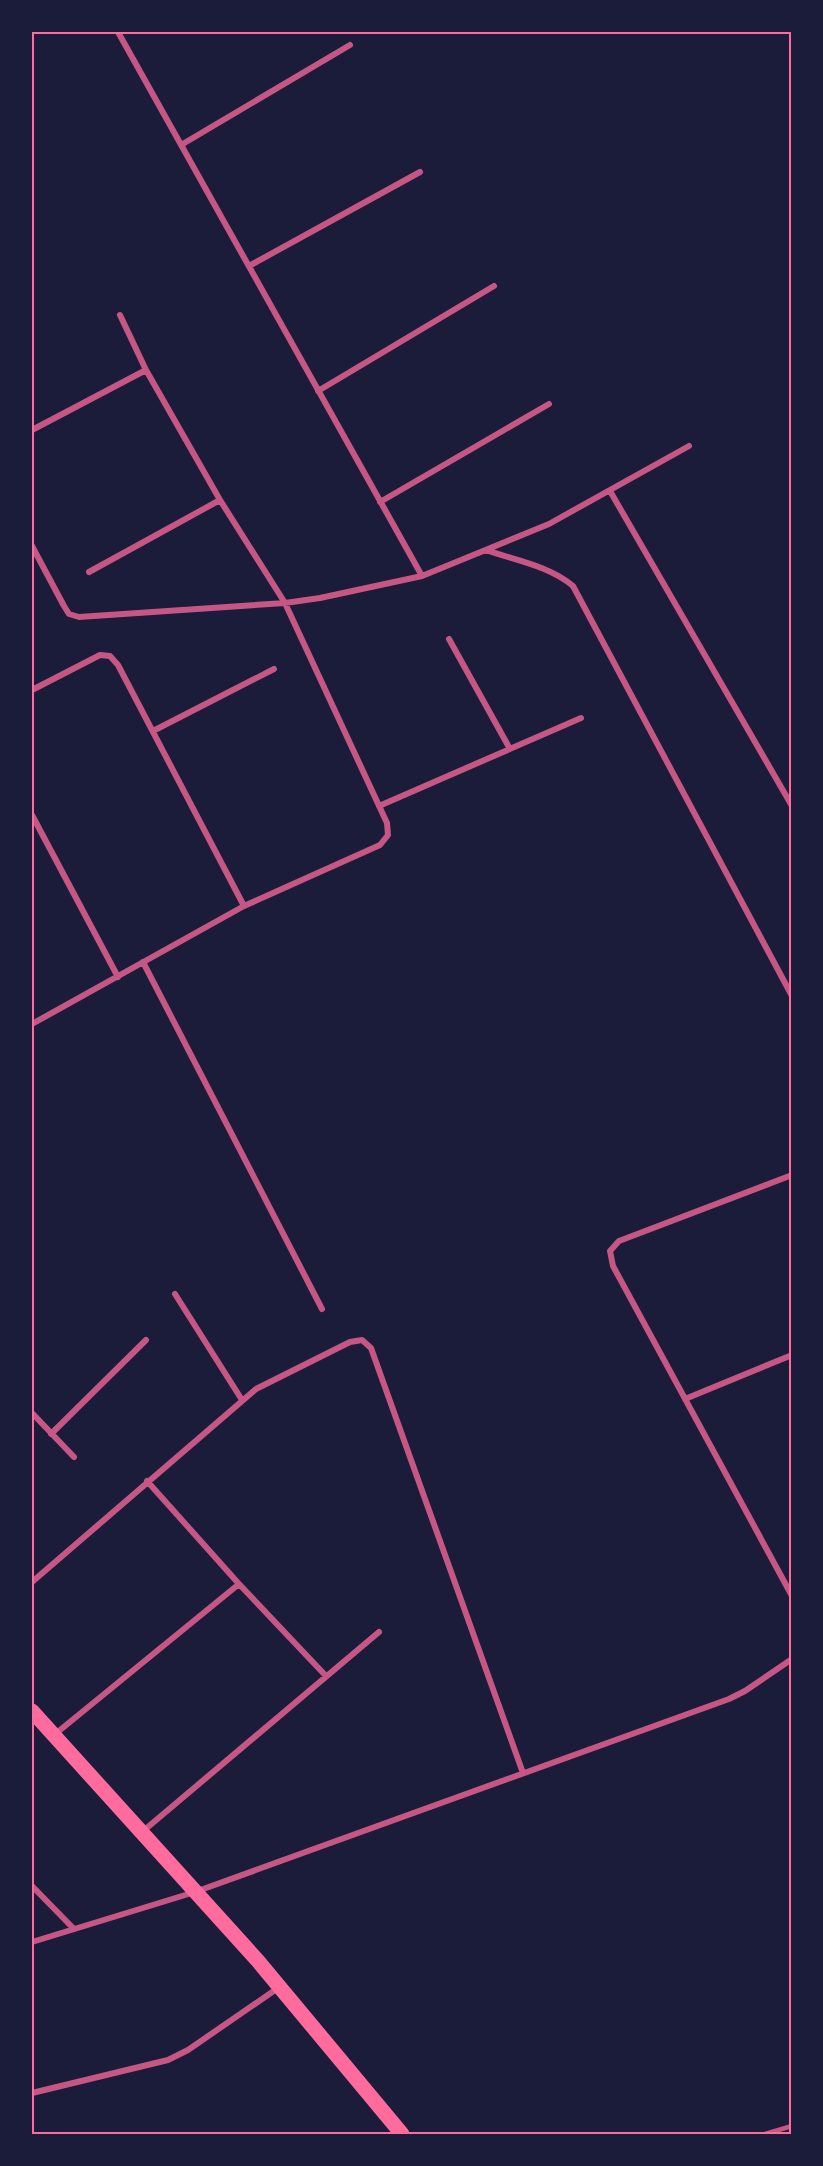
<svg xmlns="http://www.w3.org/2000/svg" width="823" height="2166" font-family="'Archivo Narrow',sans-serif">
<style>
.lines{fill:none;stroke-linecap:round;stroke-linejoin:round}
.service{stroke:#c65784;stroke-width:4.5}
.minor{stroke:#c65784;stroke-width:6}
.primary{stroke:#ff6b9d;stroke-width:15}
.neatline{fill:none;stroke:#ff6b9d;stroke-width:2}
</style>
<rect width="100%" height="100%" fill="#1b1b3a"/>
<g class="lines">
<path class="service" d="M765,2134L792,2126"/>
<path class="minor" d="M118,32L422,576
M181,145L350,45
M249,266L420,172
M318,391L494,286
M32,430L146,370
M610,491L792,806
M380,502L549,404
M32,546L64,606L69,614L79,617L285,603L320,598L422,576L549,524L689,446
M486,550C514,560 550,566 573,586L792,996
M89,572L220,500
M449,639L510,749
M32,690L100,655L110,656L118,665L244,906
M153,731L274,669
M379,806L581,718
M32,815L118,977
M143,962L322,1309
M32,1024L244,906L380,845L388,835L387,823L285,603L220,500L146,370L120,315
M792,1175L619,1241L610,1251L613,1266L792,1596
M175,1294L242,1400
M685,1399L792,1355
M32,1413L74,1457
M51,1434L146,1340
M147,1481L239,1584L326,1676
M32,1582L256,1389L350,1342L362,1340L371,1348L523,1773
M54,1735L239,1584
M142,1832L379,1632
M32,1886L74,1929
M32,1942L195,1892L729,1699L745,1691L792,1659
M32,2093L168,2060L188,2050L278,1988"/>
<path class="primary" d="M32,1711L258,1961L402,2134"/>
</g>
<rect width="823" height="2166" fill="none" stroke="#1b1b3a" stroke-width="66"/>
<rect x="33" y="33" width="757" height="2100" class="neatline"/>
</svg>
